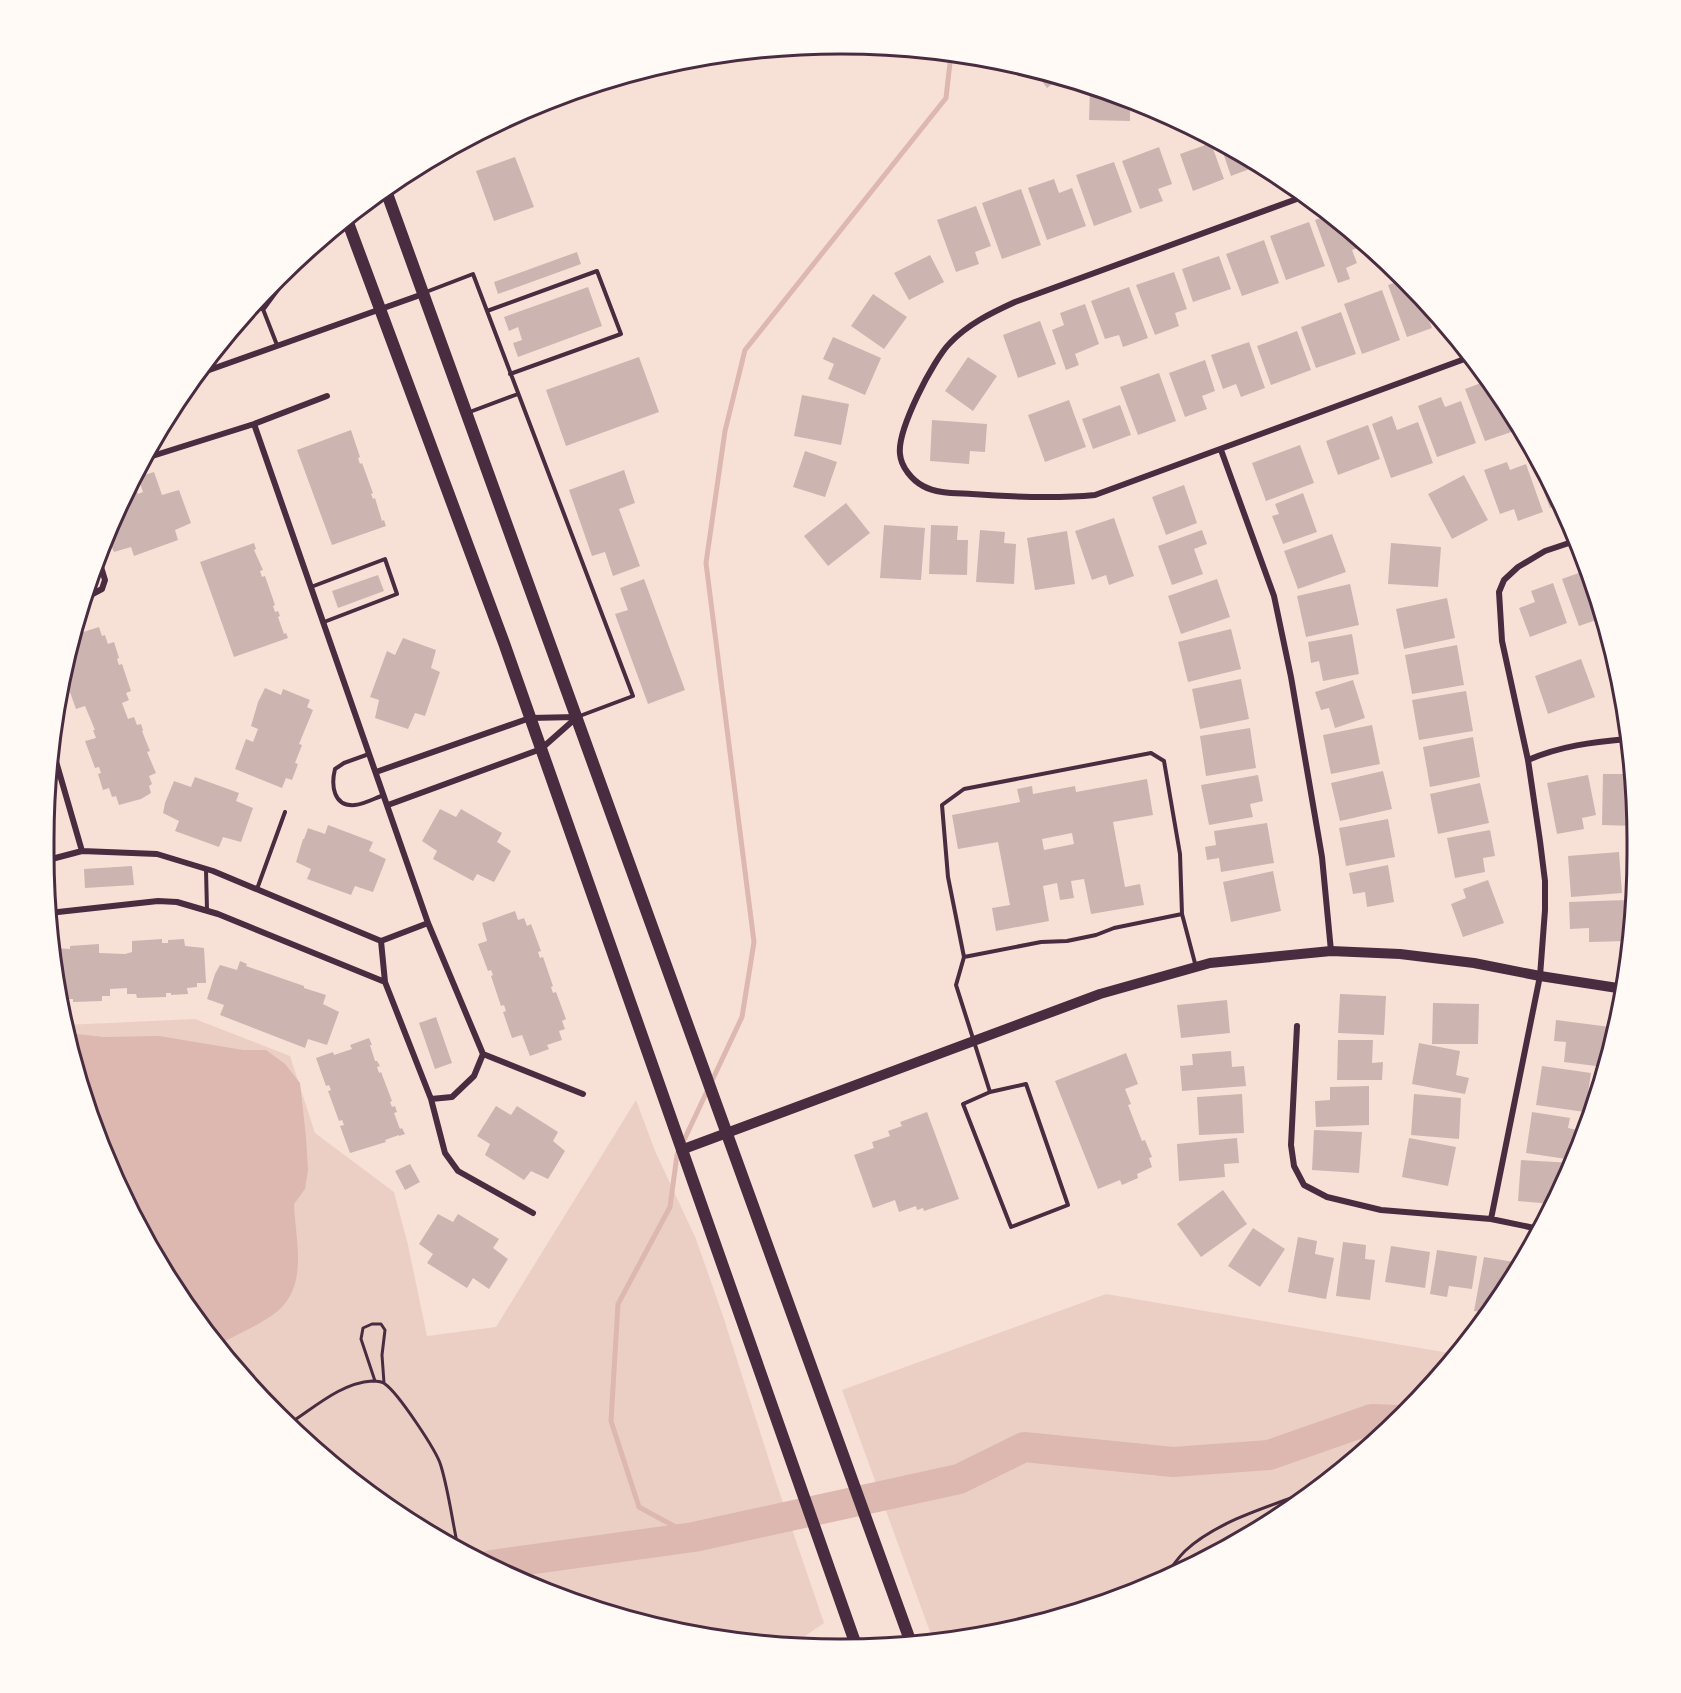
<svg xmlns="http://www.w3.org/2000/svg" width="1681" height="1693" font-family="'Noto Sans',sans-serif">
<style>
.green{fill:#ebcfc5}
.water{fill:#dcb8b0}
.lines{fill:none;stroke-linecap:round;stroke-linejoin:round}
.stream{stroke:#dcb8b0;stroke-width:5}
.river{stroke:#dcb8b0;stroke-width:30}
.building{fill:#ccb4b1;fill-rule:evenodd}
.path{stroke:#4a2c40;stroke-width:3}
.service{stroke:#4a2c40;stroke-width:4}
.minor{stroke:#4a2c40;stroke-width:6}
.tertiary{stroke:#4a2c40;stroke-width:10}
.secondary{stroke:#4a2c40;stroke-width:12}
.rim{fill:none;stroke:#4a2c40;stroke-width:3}
</style>
<rect width="100%" height="100%" fill="#f7e1d7"/>
<path class="green" d="M195,1019L290,1056L315,1133L394,1192L408,1245L427,1336L496,1327L636,1100L655,1151L696,1239L724,1319L777,1485L824,1623L792,1645L685,1634L536,1589L398,1515L277,1416L178,1296L104,1158L64,1025Z
M1106,1294L1455,1354L1404,1416L1284,1515L1146,1589L996,1634L933,1640L842,1390Z"/>
<path class="water" d="M66,1033L104,1037L159,1036L243,1050H266L285,1064L300,1083L306,1137L308,1170L305,1189L294,1204C295,1237 308,1281 281,1308C268,1321 242,1332 225,1341L217,1343L178,1296L104,1158Z"/>
<g class="lines">
<path class="stream" d="M694,1537L639,1507L611,1421L618,1304L670,1207L677,1155L742,1017L754,942L706,563L725,431L745,350L946,98L951,54"/>
<path class="river" d="M491,1565L694,1537L959,1479L1024,1447L1173,1462L1269,1455L1372,1419L1399,1420"/>
</g>
<path class="building" d="M1034,70L1060,78L1047,88Z
M1090,87L1130,99V121L1089,120Z
M1211,143L1224,179L1193,191L1180,154Z
M1220,144L1260,165L1231,176Z
M1159,147L1172,184L1158,189L1163,201L1140,209L1122,161Z
M515,157L534,207L494,221L476,171Z
M1114,162L1132,212L1094,226L1076,175Z
M1054,179L1059,193L1072,188L1086,226L1047,240L1028,188Z
M1021,189L1041,245L1002,259L982,203Z
M976,206L991,246L975,252L979,264L956,272L937,220Z
M1329,215L1361,242L1363,246L1352,250L1357,263L1346,268L1350,279L1338,283L1315,220Z
M1309,222L1325,266L1286,280L1270,236Z
M1264,240L1279,283L1242,296L1226,254Z
M577,252L581,264L498,294L494,282Z
M930,255L944,282L909,300L894,273Z
M1219,256L1231,289L1193,302L1182,269Z
M1174,272L1187,309L1175,313L1179,326L1155,335L1136,285Z
M1406,279L1434,313L1427,315L1432,328L1407,337L1388,285Z
M588,287L602,326L518,357L513,343L522,340L518,327L509,331L504,317Z
M1129,287L1148,338L1123,347L1119,335L1105,339L1091,301Z
M1382,290L1400,340L1362,354L1344,304Z
M873,294L907,317L884,349L851,326Z
M1085,304L1099,344L1075,354L1079,365L1066,370L1052,330L1064,325L1060,313Z
M1341,312L1356,354L1316,368L1301,327Z
M1040,321L1056,364L1018,378L1003,335Z
M1297,331L1311,370L1271,385L1257,346Z
M833,337L881,358L865,395L828,379L834,364L823,359Z
M1249,342L1265,388L1241,397L1236,384L1223,389L1211,355Z
M639,357L659,412L566,446L546,390Z
M968,357L997,376L973,411L945,391Z
M1205,360L1215,391L1202,396L1207,409L1185,417L1169,373Z
M1159,373L1176,421L1138,435L1120,387Z
M1489,380L1503,397L1520,429L1485,441L1465,389Z
M802,395L849,404L841,445L794,436Z
M1441,397L1445,407L1461,401L1476,443L1437,457L1418,406Z
M1069,400L1086,447L1045,462L1028,415Z
M1120,405L1131,435L1093,449L1082,419Z
M1392,416L1397,430L1418,422L1433,463L1391,478L1372,424Z
M932,420L987,424L985,452L970,451L969,464L930,461Z
M1368,425L1380,459L1338,475L1326,441Z
M351,430L360,457L358,458L360,464L362,463L373,493L371,494L373,499L375,498L382,521L384,520L386,526L332,545L297,450Z
M1300,445L1314,483L1266,501L1252,463Z
M805,451L837,462L825,497L793,487Z
M1507,462L1510,470L1526,464L1543,512L1518,521L1514,509L1500,514L1484,470Z
M1540,466L1560,504L1550,508L1535,468Z
M624,470L635,503L619,509L640,566L613,576L605,552L592,556L569,490Z
M154,472L162,495L179,490L191,523L175,530L178,540L134,556L131,547L114,552L105,533L133,481L138,494L143,492L138,477Z
M1464,475L1488,520L1452,539L1428,494Z
M1184,485L1197,523L1166,535L1152,497Z
M1303,493L1317,532L1283,544L1272,516L1279,514L1275,504Z
M846,503L870,533L828,566L804,536Z
M1114,518L1134,576L1109,585L1106,575L1092,580L1075,531Z
M884,525L925,528L921,580L880,578Z
M931,525L958,526L957,540H968L967,575L929,574Z
M980,530L1005,532L1004,543L1016,544L1014,584L976,582Z
M1202,530L1207,544L1194,549L1203,574L1172,585L1158,546Z
M1067,531L1075,584L1035,590L1027,538Z
M1332,534L1346,572L1298,589L1284,551Z
M254,543L256,549L254,550L263,570L260,571L262,577L265,576L275,605L273,606L275,612L278,611L280,616L278,617L284,634L286,633L288,638L234,657L200,562Z
M1391,543L1441,547L1438,587L1388,584Z
M1587,570L1602,618L1579,626L1562,579Z
M378,575L384,591L338,608L332,591Z
M644,579L685,690L648,704L615,614L628,610L620,588Z
M1217,579L1230,617L1181,634L1168,596Z
M1553,583L1567,623L1530,637L1519,608L1535,602L1531,591Z
M1350,584L1359,625L1306,637L1297,596Z
M1447,598L1455,638L1404,649L1396,609Z
M99,627L102,636L105,635L108,644L114,642L119,658L117,659L119,665L122,664L131,691L126,693L129,700L122,703L128,719L134,717L137,725L141,724L143,730L142,731L150,751L147,752L156,773L149,776L152,784L149,786L151,793L141,799L119,805L116,796L112,797L109,788L103,790L98,774L101,773L99,767L95,768L85,741L96,738L93,730H95L85,706L76,709L66,681L71,680L69,674L66,675L64,668L74,635Z
M1231,629L1241,669L1188,682L1178,642Z
M1352,634L1359,674L1323,681L1319,661L1311,663L1308,642Z
M403,638L436,650L431,668L440,672L425,716L415,713L408,729L375,718L379,700L370,697L387,651L395,655Z
M1457,645L1464,685L1412,694L1405,655Z
M1581,659L1595,697L1548,714L1535,676Z
M1616,667L1622,685L1623,692H1616Z
M1241,679L1249,719L1200,729L1192,689Z
M1353,680L1365,718L1335,728L1329,708L1321,710L1315,692Z
M265,688L281,695L283,689L310,700L307,707L313,710L299,744L302,745L295,763L298,764L292,780L286,778L282,788L235,769L246,739L253,742L258,729L251,726L258,702Z
M1466,691L1473,731L1419,740L1412,700Z
M1372,725L1380,764L1331,774L1323,735Z
M1250,728L1256,768L1206,776L1200,736Z
M1473,737L1480,777L1430,787L1423,747Z
M1383,771L1392,809L1340,821L1331,783Z
M1603,774H1631L1636,826L1602,825Z
M1258,775L1263,801L1250,804L1253,817L1209,825L1201,785Z
M1588,775L1596,815L1582,818L1584,829L1557,834L1547,783Z
M195,777L239,793L236,801L253,808L241,842L223,837L219,847L175,831L179,821L163,813L165,803L174,781L191,787Z
M1147,779L1153,815L1113,822L1125,887L1140,884L1144,905L1091,914L1084,879L1071,881L1074,898L1060,900L1057,883L1043,886L1049,921L996,931L992,908L1010,905L998,842L958,849L952,815L1020,802L1017,789L1032,786L1033,794L1075,786L1076,792ZM1072,833L1074,844L1044,850L1042,839Z
M1480,783L1489,823L1438,834L1430,794Z
M440,809L456,817L461,809L502,833L497,842L511,851L494,882L477,874L473,881L433,859L437,851L422,841Z
M1388,819L1395,857L1346,866L1339,828Z
M1267,823L1274,863L1221,872L1219,858L1207,860L1205,847L1216,845L1214,831Z
M328,825L373,842L369,851L386,859L373,892L355,886L351,895L307,879L311,869L296,862L303,839H304L308,828L325,834Z
M1490,830L1495,856L1483,858L1485,872L1455,878L1447,838Z
M1619,852L1622,893L1571,897L1568,856Z
M1388,865L1394,902L1367,907L1365,892L1353,894L1349,873Z
M132,866L134,885L85,888L84,869Z
M1273,871L1281,911L1231,922L1223,882Z
M1488,880L1504,923L1463,937L1451,904L1466,898L1463,889Z
M1626,900L1627,941L1589,942V928L1570,929L1569,902Z
M515,911L518,920L524,918L527,926L531,924L541,951L538,952L540,958L543,957L553,986L551,987L553,993L556,992L566,1019L562,1021L565,1029L559,1031L562,1040L547,1045L549,1049L530,1056L522,1035L512,1038L503,1012L506,1011L504,1005L501,1006L491,976L493,975L491,970L488,971L478,944L487,941L482,923Z
M162,939V943H168V940L184,939L185,946L204,948L206,983H197V987L187,988L188,994L171,995V993H166V997L137,998L136,994H127V988L110,989V996H102V1001L73,1002V999H68V1002L58,1003L53,948L70,949V946L99,944V953L125,954L132,952V941Z
M240,961L247,964L246,966L304,986V988L326,995L323,1004L339,1012L327,1045L308,1039L305,1048L220,1015L224,1005L207,999L215,974L220,965L237,970Z
M1340,994L1386,996L1384,1035L1338,1033Z
M1227,1000L1230,1033L1181,1038L1177,1005Z
M1433,1003L1479,1004L1478,1044H1432Z
M436,1017L452,1063L435,1069L419,1023Z
M1556,1020L1610,1027L1604,1067L1564,1062L1566,1042L1554,1041Z
M369,1038L372,1045H370L375,1061H377L380,1066L377,1067L379,1073L381,1072L392,1101L390,1102L392,1107L395,1106L397,1112L394,1113L400,1129L402,1128L405,1134L399,1136V1135L385,1140L386,1142L350,1153L340,1126L344,1125L342,1120L339,1121L328,1091L331,1090L329,1085L326,1086L316,1058L333,1052L334,1055L352,1049L350,1045Z
M1338,1040H1373L1372,1063L1383,1062L1382,1080H1337Z
M1419,1043L1460,1051L1456,1075L1469,1078L1465,1094L1412,1084Z
M1231,1051L1232,1067L1244,1066L1246,1086L1182,1091L1180,1066L1193,1065L1192,1054Z
M1126,1053L1138,1084L1125,1089L1131,1104L1128,1105L1142,1141L1145,1140L1152,1157L1149,1158L1152,1167L1137,1174L1138,1178L1122,1185L1120,1180L1098,1189L1055,1081Z
M1542,1066L1591,1073L1585,1112L1536,1105Z
M1369,1086V1125L1316,1127L1315,1101L1330,1100V1087Z
M1242,1094L1244,1133L1199,1135L1197,1097Z
M1414,1094L1461,1098L1459,1139L1411,1135Z
M496,1106L511,1115L517,1106L558,1132L553,1141L565,1151L548,1179L531,1171L524,1180L485,1155L490,1144L477,1136Z
M927,1112L959,1199L924,1211L923,1208L917,1210L916,1206L899,1212L895,1200L873,1208L854,1155L874,1148L872,1142L890,1136L888,1131L902,1126L900,1122Z
M1532,1112L1570,1118L1568,1128L1577,1130L1573,1160L1526,1153Z
M1314,1130L1362,1132L1359,1173L1312,1170Z
M1237,1138L1239,1163L1224,1164L1225,1177L1179,1181L1177,1144Z
M1409,1138L1456,1147L1448,1186L1402,1177Z
M1521,1160L1574,1163L1552,1204L1518,1201Z
M410,1164L420,1182L405,1190L395,1171Z
M1223,1190L1247,1224L1201,1257L1177,1224Z
M438,1214L453,1222L458,1214L499,1239L493,1248L508,1259L489,1289L473,1278L467,1288L427,1263L433,1254L419,1244Z
M1253,1228L1285,1249L1260,1287L1228,1266Z
M1298,1237L1317,1241L1315,1254L1334,1258L1326,1299L1288,1292Z
M1343,1242L1366,1245L1365,1259L1375,1260L1370,1300L1336,1296Z
M1391,1246L1430,1252L1425,1288L1385,1282Z
M1437,1250L1477,1256L1472,1289L1449,1286L1447,1297L1430,1294Z
M1484,1257L1520,1263L1503,1295L1488,1313L1474,1311Z"/>
<g class="lines">
<path class="path" d="M375,1381L361,1339L363,1328L372,1324H381L385,1330L382,1355L384,1383
M287,1425C313,1409 340,1383 372,1381C376,1381 382,1381 385,1384C398,1393 437,1451 441,1466C449,1493 452,1520 458,1547
M1162,1580C1169,1571 1176,1560 1185,1551C1217,1521 1272,1505 1314,1490"/>
<path class="service" d="M426,292L473,274L633,696L577,717
M259,299L277,345
M263,310L280,287V274
M487,311L597,271L621,334L510,374
M467,413L518,394
M311,587L385,559L397,594L324,622
M369,754L344,763L335,769C331,785 333,807 355,805C365,804 375,798 384,795
M206,870L207,910
M257,889L285,812
M964,957L948,877L942,805L964,789L1151,753L1164,761L1180,854L1182,914
M990,1092L1026,1084L1068,1205L1011,1227L963,1104L990,1092L956,985L964,957L1041,942L1067,941L1096,935L1114,928L1182,914L1196,967"/>
<path class="minor" d="M1305,196L1015,302C991,313 968,324 950,343C933,360 897,430 900,454C901,467 912,480 923,486C937,494 957,493 972,494C1013,497 1053,499 1095,495L1470,357
M198,374L423,294
M254,424L428,923L483,1054L474,1076L452,1097L431,1099
M1221,450L1274,596L1291,677L1322,857L1331,951
M146,458L254,424L327,396
M85,598L102,589L105,580L98,557
M53,751L82,851
M1528,760C1560,746 1593,742 1627,739
M376,772L530,718L576,717
M388,805L541,749L576,718
M44,861L82,851L157,854L213,871L381,941L428,923
M49,913L158,901L177,902L218,914L385,982
M381,941L385,982L431,1099L445,1153L458,1171L533,1213
M1297,1026L1291,1145L1294,1166L1304,1185L1327,1197L1381,1210L1491,1219L1539,1229
M483,1054L583,1094
M1491,1219L1540,976L1545,910V881L1540,841L1528,760L1502,641L1499,592L1504,580L1518,567L1545,551L1578,540"/>
<path class="tertiary" d="M681,1150L1100,994L1210,963L1331,951L1400,954L1474,963L1540,976L1624,989"/>
<path class="secondary" d="M385,188L911,1643
M347,220L504,643L857,1648"/>
</g>
<path d="M0 0H1681V1693H0ZM840 54H841A786 786 0 0 1 1627 840V853A786 786 0 0 1 841 1639H840A786 786 0 0 1 54 853V840A786 786 0 0 1 840 54Z" fill="#fffaf5" fill-rule="evenodd"/>
<path class="rim" d="M840 54H841A786 786 0 0 1 1627 840V853A786 786 0 0 1 841 1639H840A786 786 0 0 1 54 853V840A786 786 0 0 1 840 54Z"/>
</svg>
